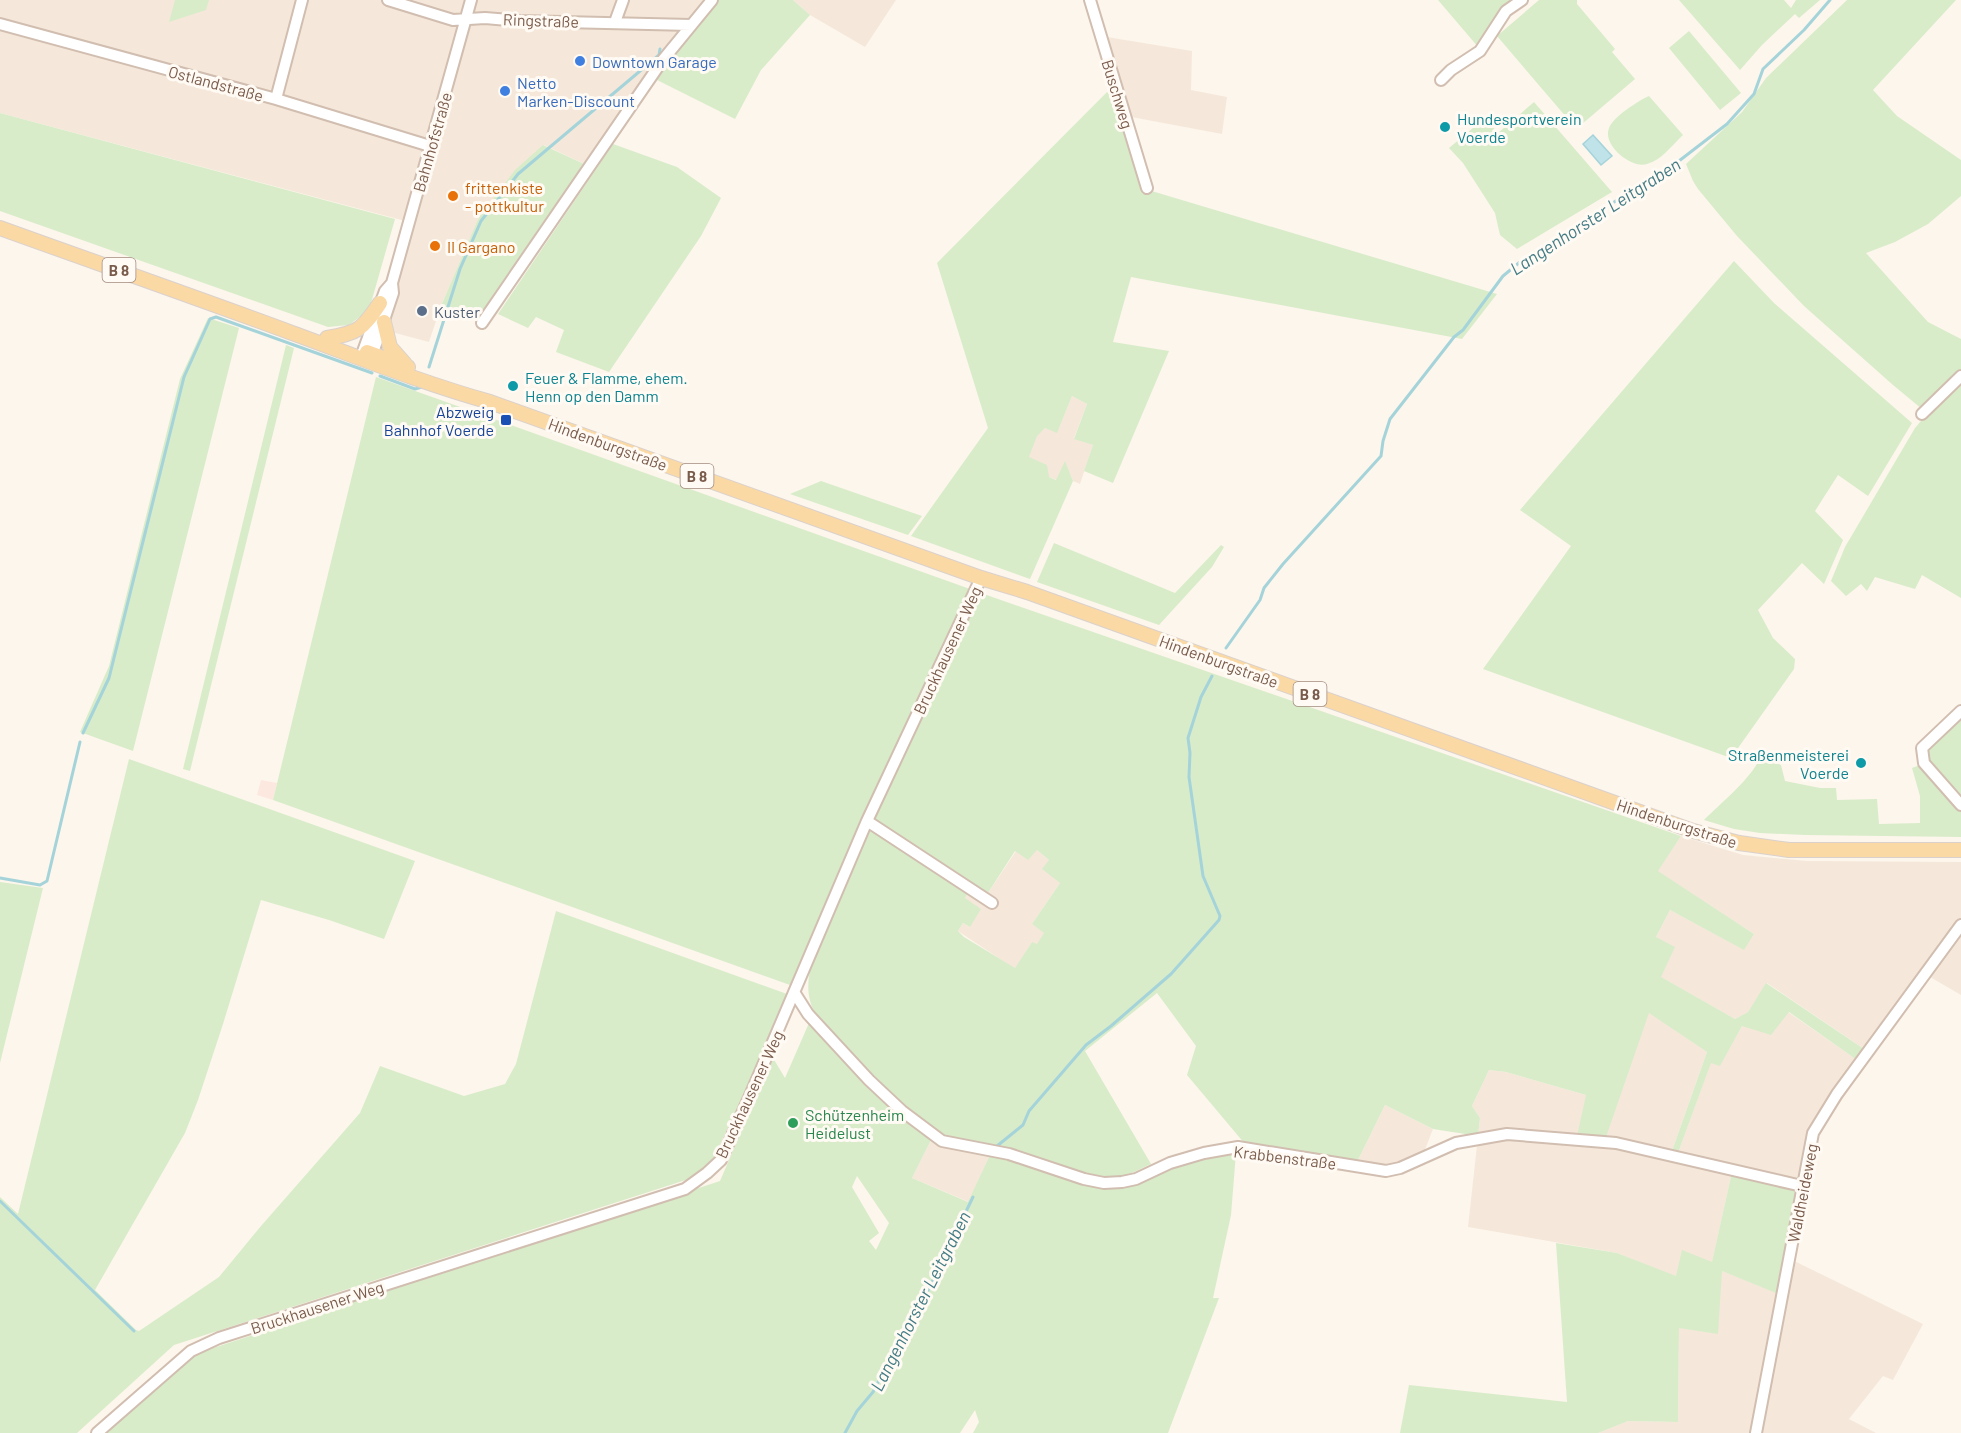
<svg xmlns="http://www.w3.org/2000/svg" width="1961" height="1433" font-family="Barlow,sans-serif">
<style>
.residential{fill:#f5e8da}
.commercial{fill:#fde8e0}
.green{fill:#d8ecc9;fill-rule:evenodd}
.water{fill:#bfe3e8;stroke:#a5d3da;stroke-width:1.5}
.lines{fill:none;stroke-linecap:round;stroke-linejoin:round}
.stream{stroke:#a5d3da;stroke-width:3}
.minor-casing{stroke:#d1beb0;stroke-width:14}
.major-casing{stroke:#dad1cd;stroke-width:16}
.minor{stroke:#fff;stroke-width:10}
.major{stroke:#fbd9a5;stroke-width:14}
.shop-dot{fill:#3f7fe0;stroke:#fffaf3;stroke-width:2}
.culture-dot{fill:#0f9aa8;stroke:#fffaf3;stroke-width:2}
.food-dot{fill:#e8710a;stroke:#fffaf3;stroke-width:2}
.service-dot{fill:#5c6f8a;stroke:#fffaf3;stroke-width:2}
.transit-dot{fill:#1a4fb4;stroke:#fffaf3;stroke-width:2}
.leisure-dot{fill:#2e9e5b;stroke:#fffaf3;stroke-width:2}
.labels{text-anchor:middle;dominant-baseline:central;stroke-width:6;stroke-linejoin:round;paint-order:stroke}
.shield{fill:#fffaf3;stroke:#a28b7f;stroke-width:1.5}
.shield-label{font-size:15px;font-weight:bold;fill:#7a5c4d}
.street-label{font-size:16px;fill:#7a5c4d;stroke:#fffaf3}
.shop-label{font-size:16px;fill:#366cbe;stroke:#fffaf3;text-anchor:start}
.culture-label{font-size:16px;fill:#0d838f;stroke:#fffaf3;text-anchor:start}
.food-label{font-size:16px;fill:#c56008;stroke:#fffaf3;text-anchor:start}
.service-label{font-size:16px;fill:#4e5e75;stroke:#fffaf3;text-anchor:start}
.transit-label{font-size:16px;fill:#164399;stroke:#fffaf3;text-anchor:end}
.leisure-label{font-size:16px;fill:#27864d;stroke:#fffaf3;text-anchor:start}
.water-label{font-size:18px;font-style:italic;fill:#437c86;stroke:#fffaf3}
</style>
<rect width="100%" height="100%" fill="#fdf6ec"/>
<path class="residential" d="M0,0H718L655,79L595,169L544,145L478,219L441,306L429,342L380,329L409,222L0,113Z
M793,0H896L865,47L810,15Z
M1107,37L1192,51L1191,90L1227,97L1222,134L1126,116Z
M1072,396L1087,404L1074,438L1093,445L1080,484L1073,481L1065,462L1057,480L1049,477L1028,457L1037,435L1045,428L1057,432Z
M1681,836L1743,855L1807,861L1961,862V995L1930,977L1873,1055L1767,983L1748,1012L1735,1019L1660,977L1656,937L1670,910L1743,949L1754,934L1657,871Z
M1037,850L1049,860L1060,883L1032,924L1045,933L1037,945L1032,942L1015,969L958,931L963,923L970,927L965,898L972,887L986,896L1016,851Z
M1649,1012L1707,1052L1672,1151L1678,1153L1711,1062L1720,1065L1742,1026L1788,1012L1866,1066L1816,1136L1807,1190L1732,1172L1712,1263L1676,1277L1617,1253L1468,1227L1480,1118L1472,1106L1489,1070L1506,1072L1586,1095Z
M1385,1105L1433,1129L1424,1152L1387,1168L1357,1162Z
M932,1138L989,1157L969,1202L912,1178Z
M1784,1256L1923,1324L1893,1380L1883,1376L1849,1419L1876,1433H1598L1628,1421L1678,1422L1679,1327L1722,1271L1776,1292Z"/>
<path class="commercial" d="M261,780L277,783L273,800L257,795Z"/>
<path class="green" d="M175,0H209L206,10L169,22Z
M718,0H793L810,15L761,70L735,119L655,79Z
M1438,0H1516L1479,48Z
M1539,0H1577V4L1615,49L1612,52L1635,79L1582,124L1567,118L1497,36Z
M1679,0H1784L1791,8L1796,0H1820L1799,18L1795,14L1762,45L1740,70Z
M1847,0H1956L1873,90L1897,116L1961,160V196L1928,224L1895,242L1866,253L1928,322L1961,339V372L1922,409L1893,385L1804,306L1737,236L1698,189L1693,181L1686,164L1742,112L1766,78Z
M1689,31L1741,93L1720,110L1669,48Z
M1112,87L1145,189L1497,294L1462,339L1131,277L1113,342L1169,351L1113,483L1084,471L1093,445L1074,439L1087,404L1072,396L1057,433L1045,428L1037,436L1029,457L1047,465L1049,477L1056,480L1065,461L1073,481L1030,579L911,536L988,428L937,263Z
M1649,96L1683,135C1672,145 1662,160 1647,164C1631,169 1602,145 1609,128C1613,117 1638,101 1649,96Z
M1534,102L1612,192L1517,249L1500,235L1495,213L1463,163L1449,148L1485,118L1498,133Z
M0,113L395,219L369,310L349,325L328,327L0,211Z
M613,144L677,167L721,198L701,236L609,372L556,352L564,330L536,317L528,328L498,314Z
M543,145L584,164L479,320L441,306L478,219L515,170Z
M1734,261L1774,303L1912,423L1868,496L1838,475L1815,511L1843,540L1824,584L1802,563L1758,610L1773,638L1795,659L1794,669L1731,758L1483,669L1571,546L1520,510Z
M208,318L239,328L133,751L80,732L109,666L180,379Z
M286,345L294,348L190,771L183,769Z
M376,377L970,589L790,985L273,800Z
M1961,380V598L1922,575L1915,589L1875,577L1867,591L1861,584L1846,596L1831,581L1845,547L1915,428L1937,402Z
M821,481L922,516L908,535L790,494Z
M1054,543L1175,593L1221,545L1224,547L1212,567L1159,625L1037,582Z
M978,592L1681,836L1658,871L1754,934L1744,950L1670,910L1656,937L1675,947L1661,977L1735,1019L1748,1012L1766,983L1864,1049L1857,1060L1789,1012L1771,1035L1742,1026L1720,1066L1711,1063L1678,1153L1672,1151L1707,1052L1649,1013L1605,1140L1577,1136L1586,1095L1506,1072L1489,1070L1472,1106L1480,1118L1478,1136L1433,1129L1385,1105L1357,1162L1245,1144L1187,1075L1196,1046L1157,993L1085,1051L1151,1164L1121,1178L1084,1174L974,1141H954L928,1125L899,1101L821,1023C804,999 807,982 813,955L864,834L876,829L970,890L965,898L981,909L970,927L963,923L958,931L964,937L1015,968L1032,942L1037,944L1044,933L1032,924L1060,883L1042,869L1049,860L1037,850L1028,860L1015,851L986,896L871,820Z
M1961,716V796C1949,783 1924,765 1928,746Z
M1761,756L1781,765L1785,781L1820,788H1836L1837,800L1877,799L1879,824L1920,823V796L1912,768L1920,765L1961,812V837L1805,835L1760,833L1734,829L1704,820C1722,802 1752,778 1761,756Z
M129,759L415,861L384,939L329,920L261,900L223,1024L198,1100L185,1133L95,1290L136,1330L139,1331L219,1277L261,1226L360,1113L380,1066L464,1096L505,1084L516,1064L556,911L787,994L747,1087L714,1157L692,1178L174,1345L77,1433H0V1197L18,1214Z
M0,882L43,888L0,1063Z
M809,1023L932,1138L912,1178L968,1202L989,1157L997,1154L1086,1185L1116,1188L1176,1165L1236,1153L1231,1215L1213,1298H1219L1168,1433H973L979,1422L975,1410L960,1433H106L198,1353L720,1181L773,1058L785,1078ZM857,1176L889,1223L876,1250L869,1241L879,1233L852,1187Z
M1732,1172L1797,1188L1776,1293L1722,1271L1718,1334L1679,1328L1678,1422L1628,1421L1598,1433H1400L1409,1385L1567,1402L1556,1243L1617,1253L1676,1276L1682,1250L1712,1262Z"/>
<path class="water" d="M1593,135L1612,156L1601,165L1583,144Z"/>
<g class="lines">
<path class="stream" d="M429,367L460,269L481,221L518,174L659,55L660,49
M380,376L415,389L422,387
M1226,648L1260,600L1264,588L1283,564L1381,456L1383,441L1390,419L1454,337L1463,330L1503,276L1520,262L1576,228L1590,217L1675,164L1727,124L1754,94L1763,69L1804,30L1830,0
M83,733L109,678L184,377L210,319L216,317L372,373
M0,878L40,885L47,881L80,742
M997,1146L1023,1125L1029,1111L1086,1045L1111,1026L1171,974L1219,920L1220,916L1203,876L1189,777L1190,753L1188,738L1201,697L1212,676
M0,1201L134,1331
M845,1433L857,1411L873,1392L900,1341L919,1309L973,1197"/>
<defs>
<path id="minor" d="M388,0L453,20L485,18L520,21L691,25
M1090,0L1147,188
M615,22L623,0
M0,24L276,99L430,146
M1441,80L1451,70L1480,51L1506,11L1522,0
M276,99L302,0
M482,323L662,61L712,0
M361,357L385,291L392,283
M371,359L393,293L392,283L471,0
M1922,414L1961,376
M1961,711L1922,748L1924,763L1961,805
M867,821L992,903
M794,992L808,1014L869,1080L902,1111L942,1141L1009,1154L1084,1179L1104,1183L1122,1182L1136,1179L1170,1163L1204,1153L1238,1147L1386,1171L1400,1168L1456,1143L1507,1134L1616,1143L1802,1186
M97,1433L191,1351L219,1338L685,1189L707,1173L721,1160L749,1098L867,821L981,578
M1756,1433L1813,1133L1837,1094L1961,925"/>
<path id="major" d="M0,228C97,263 195,297 292,333C358,357 422,383 490,402L981,578L1027,592L1693,831L1739,843L1789,850H1961
M384,322L390,347L405,364
M327,338C358,333 362,330 380,303
M367,352L408,367"/>
</defs>
<use href="#minor" class="minor-casing"/>
<use href="#major" class="major-casing"/>
<use href="#minor" class="minor"/>
<use href="#major" class="major"/>
</g>
<g class="shop-dot">
<circle cx="580" cy="61" r="6"/>
<circle cx="505" cy="91" r="6"/>
</g>
<g class="culture-dot">
<circle cx="1445" cy="127" r="6"/>
<circle cx="513" cy="386" r="6"/>
<circle cx="1861" cy="763" r="6"/>
</g>
<g class="food-dot">
<circle cx="453" cy="196" r="6"/>
<circle cx="435" cy="246" r="6"/>
</g>
<circle class="service-dot" cx="422" cy="311" r="6"/>
<rect class="transit-dot" x="500" y="414" width="12" height="12" rx="3"/>
<circle class="leisure-dot" cx="793" cy="1123" r="6"/>
<g class="labels">
<g class="shield">
<rect x="102.5" y="258" width="33" height="24" rx="4.5"/>
<rect x="680.5" y="464" width="33" height="24" rx="4.5"/>
<rect x="1293.5" y="682" width="33" height="24" rx="4.5"/>
</g>
<g class="shield-label">
<text x="119" y="270">B 8</text>
<text x="697" y="476">B 8</text>
<text x="1310" y="694">B 8</text>
</g>
<g class="street-label">
<text transform="translate(541 20) rotate(2)">Ringstraße</text>
<text transform="translate(216 83) rotate(15)">Ostlandstraße</text>
<text transform="translate(1118 94) rotate(73)">Buschweg</text>
<text transform="translate(432 142) rotate(-74)">Bahnhofstraße</text>
<text transform="translate(608 444) rotate(20)">Hindenburgstraße</text>
<text transform="translate(947 650) rotate(-65)">Bruckhausener Weg</text>
<text transform="translate(1219 661) rotate(20)">Hindenburgstraße</text>
<text transform="translate(1677 823) rotate(18)">Hindenburgstraße</text>
<text transform="translate(749 1094) rotate(-65)">Bruckhausener Weg</text>
<text transform="translate(1285 1157) rotate(7)">Krabbenstraße</text>
<text transform="translate(1802 1193) rotate(-79)">Waldheideweg</text>
<text transform="translate(317 1307) rotate(-18)">Bruckhausener Weg</text>
</g>
<g class="shop-label">
<text x="592" y="61">Downtown Garage</text>
<text x="517" y="82">Netto<tspan x="517" dy="18">Marken-Discount</tspan></text>
</g>
<g class="culture-label">
<text x="1457" y="118">Hundesportverein<tspan x="1457" dy="18">Voerde</tspan></text>
<text x="525" y="377">Feuer &amp; Flamme, ehem.<tspan x="525" dy="18">Henn op den Damm</tspan></text>
<text x="1849" y="754" text-anchor="end">Straßenmeisterei<tspan x="1849" dy="18">Voerde</tspan></text>
</g>
<g class="food-label">
<text x="465" y="187">frittenkiste<tspan x="465" dy="18">- pottkultur</tspan></text>
<text x="447" y="246">Il Gargano</text>
</g>
<g class="service-label">
<text x="434" y="311">Kuster</text>
</g>
<g class="transit-label">
<text x="494" y="411">Abzweig<tspan x="494" dy="18">Bahnhof Voerde</tspan></text>
</g>
<g class="leisure-label">
<text x="805" y="1114">Schützenheim<tspan x="805" dy="18">Heidelust</tspan></text>
</g>
<g class="water-label">
<text transform="translate(1595 216) rotate(-33)">Langenhorster Leitgraben</text>
<text transform="translate(920 1301) rotate(-63)">Langenhorster Leitgraben</text>
</g>
</g>
</svg>
